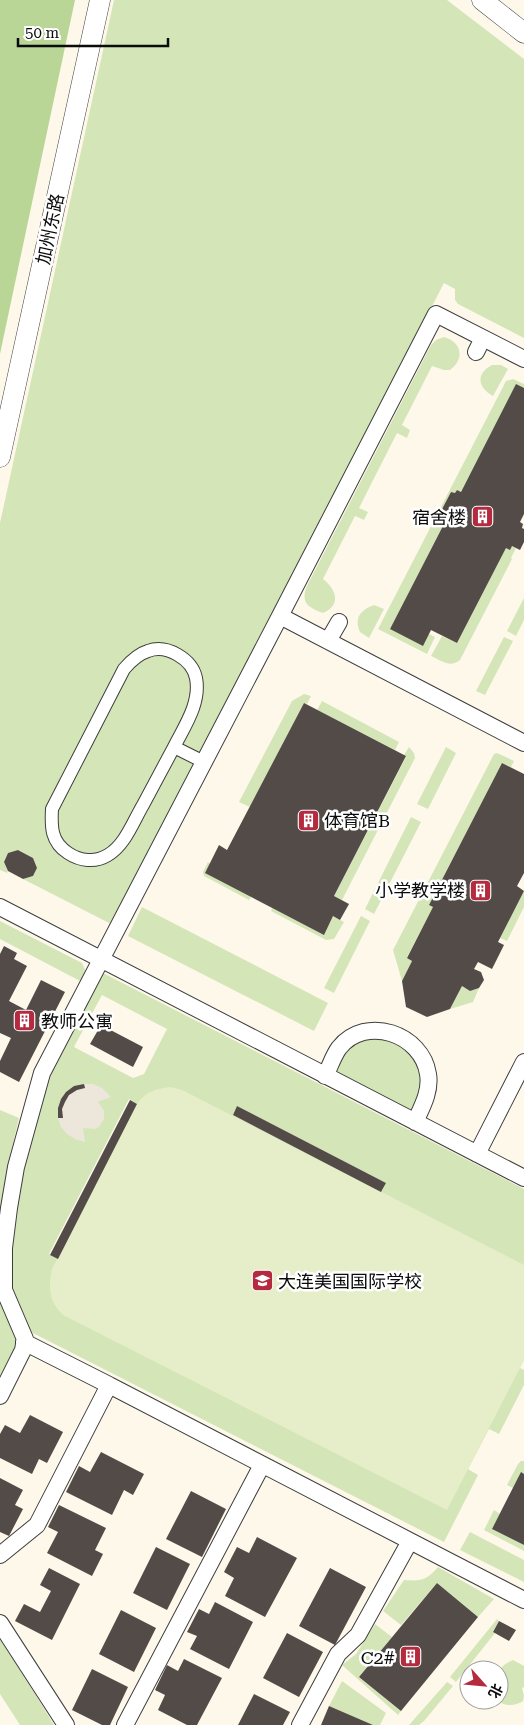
<svg xmlns="http://www.w3.org/2000/svg" width="524" height="1725" font-family="'Roboto Serif','Noto Sans SC',serif">
<style>
.green{fill:#d4e6b7;fill-rule:evenodd}
.forest{fill:#bad697}
.pitch{fill:#e5eec8}
.plaza{fill:#ece6db}
.building{fill:#534b48}
.lines{fill:none;stroke-linecap:round;stroke-linejoin:round}
.pedestrian-casing{stroke:#3e3e3e;stroke-width:14}
.minor-casing{stroke:#3e3e3e;stroke-width:18}
.tertiary-casing{stroke:#3e3e3e;stroke-width:21}
.pedestrian{stroke:#fff;stroke-width:12}
.minor{stroke:#fff;stroke-width:16}
.tertiary{stroke:#fff;stroke-width:20}
.labels{text-anchor:middle;dominant-baseline:central;stroke-width:5;stroke-linejoin:round;paint-order:stroke}
.street-label{font-size:18px;fill:#0b0b0b;stroke:#fff}
.poi-label{font-size:18px;fill:#0b0b0b;stroke:#fff;text-anchor:end}
</style>
<rect width="100%" height="100%" fill="#fef8eb"/>
<path class="green" d="M114,0H447L524,59V338L458,304L455,300V289L444,283L113,925L23,879L33,876L37,868L33,858L19,850L8,853L4,862L8,871L7,873L0,870V523Z
M444,337C462,342 465,359 450,370H444L432,366L402,425L410,430L407,438L397,433L359,508L368,512L364,520L355,516L323,579C336,589 342,605 323,613C306,607 300,601 308,584L431,345L436,340Z
M492,365H501L508,369L493,396C478,388 475,374 492,365Z
M513,379L524,384V388L516,385L461,492L457,490L455,493L451,492L440,513L444,515L441,519L445,522L390,629L429,634L435,637L427,654L378,629L506,381Z
M512,546L516,548L511,558L512,559L460,660C450,668 442,661 431,656L442,636L457,643L506,548Z
M524,598V620L516,636L507,631Z
M374,605L384,609L369,638L360,632C354,618 360,610 374,605Z
M504,637L513,641L485,695L476,691Z
M304,694L311,696L307,704L304,703L250,807L239,802L292,701Z
M322,701L399,742L395,750L317,710Z
M409,747L414,753L415,758L342,900L334,896L406,757L404,755Z
M446,747L456,753L428,809L417,804Z
M497,753L514,761L511,767L502,763L429,905L433,907L407,957L412,961L402,981L393,950L494,754Z
M411,817L421,822L374,914L365,909Z
M208,862L251,897L249,900L204,876L203,872Z
M524,891V907L507,941L500,938Z
M142,907L328,1003L314,1031L128,936Z
M272,908L324,934L333,916L344,922L334,939L326,940L271,911Z
M361,916L370,921L334,993L324,988Z
M0,921L82,963L85,970L82,982L0,939Z
M103,973L524,1189V1360L520,1368L524,1370V1385L499,1434L489,1429L468,1469L478,1475L444,1542L27,1330L9,1288L13,1231L20,1185L49,1076ZM102,995L167,1029L144,1074L133,1078L74,1047ZM129,1099L137,1104L57,1258L49,1254ZM237,1106L386,1183L382,1191L233,1115Z
M462,986L470,991L479,988L473,1002L450,1009Z
M385,1031L424,1059L415,1122L325,1076L339,1048Z
M0,1110L19,1118L10,1156L0,1214Z
M0,1295L19,1339L0,1384Z
M521,1461H524V1474L521,1473L513,1488L507,1485L518,1464Z
M494,1510L500,1514L492,1529L524,1545V1551L484,1530Z
M470,1532L524,1560V1582L460,1550Z
M438,1567L494,1599L478,1617L437,1583L401,1625L383,1611L404,1580C421,1581 426,1581 438,1567Z
M497,1619L499,1621L493,1631L495,1633L456,1682L450,1677Z
M375,1624L392,1637L359,1677L401,1711L398,1715L342,1665L356,1654Z
M0,1637L54,1725H20L0,1694Z
M513,1660L524,1666V1687L522,1688L524,1696L523,1701C514,1707 504,1706 496,1700H499V1674C500,1666 507,1663 513,1660Z
M342,1681L386,1713L380,1725H373L329,1706Z
M447,1682L453,1686L424,1721L419,1725H409Z"/>
<path class="forest" d="M0,0H75L0,354Z"/>
<path class="pitch" d="M170,1087L182,1090L524,1265V1360L447,1510L63,1315C49,1303 48,1286 52,1269L137,1104C146,1091 156,1089 170,1087Z"/>
<path class="plaza" d="M84,1084H93L102,1088L111,1097L98,1102L104,1111V1119L99,1127L95,1129L83,1128L85,1142L75,1139L67,1134L61,1127L58,1118V1108L61,1099L66,1092L74,1086Z"/>
<path class="building" d="M516,384L524,388V514L520,522L523,524L522,528L524,529V542L520,550L512,546L510,550L506,548L457,643L431,630L423,646L390,629L445,522L441,519L444,515L440,513L451,492L455,493L457,490L461,492Z
M304,703L406,756L334,896L349,904L340,920L333,916L324,935L205,873L219,845L227,850Z
M502,763L524,774V873L517,886L524,891L498,942L504,945L492,969L478,962L474,969L481,972L484,980L479,988L470,991L462,986L450,1009L427,1017L406,1007L402,981L412,961L407,958L433,907L429,905Z
M18,850L33,858L37,868L33,876L23,879L8,871L4,862L8,853Z
M4,946L17,953L14,959L27,966L9,1001L26,1010L41,980L65,992L19,1082L0,1072V1061L11,1038L0,1033V954Z
M101,1025L143,1047L133,1067L90,1044Z
M84,1084L85,1088L77,1090L69,1095L65,1102L62,1109L63,1118H58V1108L61,1099L66,1092L74,1086Z
M130,1100L137,1104L58,1259L50,1255Z
M237,1106L386,1183L381,1192L233,1115Z
M30,1415L63,1432L47,1463L39,1459L32,1474L0,1458V1434L5,1425L20,1433Z
M101,1452L144,1474L133,1495L124,1490L112,1515L66,1492L79,1466L90,1472Z
M521,1472L524,1474V1545L492,1529Z
M0,1478L23,1490L15,1505L23,1509L9,1536L0,1532Z
M191,1491L226,1509L202,1557L166,1539Z
M59,1505L106,1528L95,1550L103,1554L92,1576L47,1553L58,1532L48,1527Z
M257,1537L297,1558L265,1617L225,1596L234,1578L224,1572L237,1547L249,1553Z
M156,1547L190,1564L167,1610L133,1593Z
M49,1568L80,1584L52,1640L15,1621L24,1604L40,1612L51,1591L40,1585Z
M330,1568L366,1587L335,1645L299,1626Z
M437,1583L478,1617L401,1711L359,1677Z
M215,1602L253,1622L229,1669L190,1649L197,1636L187,1632L199,1609L209,1614Z
M121,1610L156,1628L134,1672L99,1654Z
M499,1621L516,1630L509,1641L493,1632Z
M287,1633L323,1652L299,1697L263,1678Z
M184,1659L222,1678L197,1725H187L158,1710L165,1695L155,1690L167,1665L178,1671Z
M92,1669L128,1687L110,1725H102L72,1710Z
M254,1694L290,1712L283,1725H238Z
M329,1706L373,1725H321Z"/>
<g class="lines">
<defs>
<path id="pedestrian" d="M174,747C164,766 153,786 143,805C133,822 125,845 108,855C95,863 80,861 68,853C51,842 51,827 52,809L124,669C130,662 138,654 148,651C167,644 192,659 196,678C201,703 184,727 174,747L204,762"/>
<path id="minor" d="M476,352L483,338
M280,616L436,314L524,359
M328,641L339,622
M0,907L524,1178
M325,1076C330,1067 333,1056 339,1048C366,1014 422,1034 428,1074C431,1091 422,1107 415,1122
M477,1154L524,1062
M24,1342L109,1385
M0,1396L23,1350L25,1339L4,1290V1248L9,1208L16,1167L42,1073L280,616L524,743
M410,1541L524,1600
M0,1555L37,1525L109,1385L410,1541L358,1635L338,1654L300,1725
M0,1623L66,1725
M125,1725L262,1465"/>
<path id="tertiary" d="M482,0L524,33
M0,457L100,0"/>
</defs>
<use href="#pedestrian" class="pedestrian-casing"/>
<use href="#minor" class="minor-casing"/>
<use href="#tertiary" class="tertiary-casing"/>
<use href="#pedestrian" class="pedestrian"/>
<use href="#minor" class="minor"/>
<use href="#tertiary" class="tertiary"/>
</g>
<defs>
<symbol id="building-square" viewBox="-11 -11 22 22"><rect x="-9" y="-9" width="18" height="18" rx="4" fill="#b42b40" stroke="#fff"/><path d="M-4-6H4V6H1V3H-1V6H-4ZM-2.5-4.3h1.7v1.8h-1.7ZM.8-4.3h1.7v1.8H.8ZM-2.5-1h1.7V.8h-1.7ZM.8-1h1.7V.8H.8Z" fill="#fff"/></symbol>
<symbol id="school-square" viewBox="-11 -11 22 22"><rect x="-9" y="-9" width="18" height="18" rx="4" fill="#b42b40" stroke="#fff"/><path d="M0-5L7-2L0 1L-7-2ZM-4 1L0 2.5L4 1V4Q0 6-4 4Z" fill="#fff"/></symbol>
</defs>
<g fill-rule="evenodd">
<use href="#building-square" x="470" y="504" width="25" height="25"/>
<use href="#building-square" x="296" y="808" width="25" height="25"/>
<use href="#building-square" x="468" y="878" width="25" height="25"/>
<use href="#building-square" x="12" y="1008" width="25" height="25"/>
<use href="#school-square" x="250" y="1268" width="25" height="25"/>
<use href="#building-square" x="398" y="1644" width="25" height="25"/>
</g>
<g class="labels">
<g class="street-label">
<text transform="translate(50 229) rotate(-78)">加州东路</text>
</g>
<g class="poi-label">
<text x="466" y="517">宿舍楼</text>
<text x="324" y="820" text-anchor="start">体育馆B</text>
<text x="465" y="890">小学教学楼</text>
<text x="41" y="1021" text-anchor="start">教师公寓</text>
<text x="278" y="1281" text-anchor="start">大连美国国际学校</text>
<text x="395" y="1657">C2#</text>
</g>
</g>
<g transform="translate(484 1685) rotate(117)"><circle r="24" fill="#ffffff" stroke="#9d9d9d"/>
<path d="M0-4L9 19L0 12L-9 19Z" fill="#b42b40"/>
<text y="-8" font-size="14" font-weight="bold" text-anchor="middle" fill="#0b0b0b">北</text>
</g>
<path d="M18 38v8h150v-8" fill="none" stroke="#0b0b0b" stroke-width="2.5"/>
<text x="25" y="38" font-size="15" fill="#0b0b0b" stroke="#ffffff" stroke-width="4" paint-order="stroke">50 m</text>
</svg>
